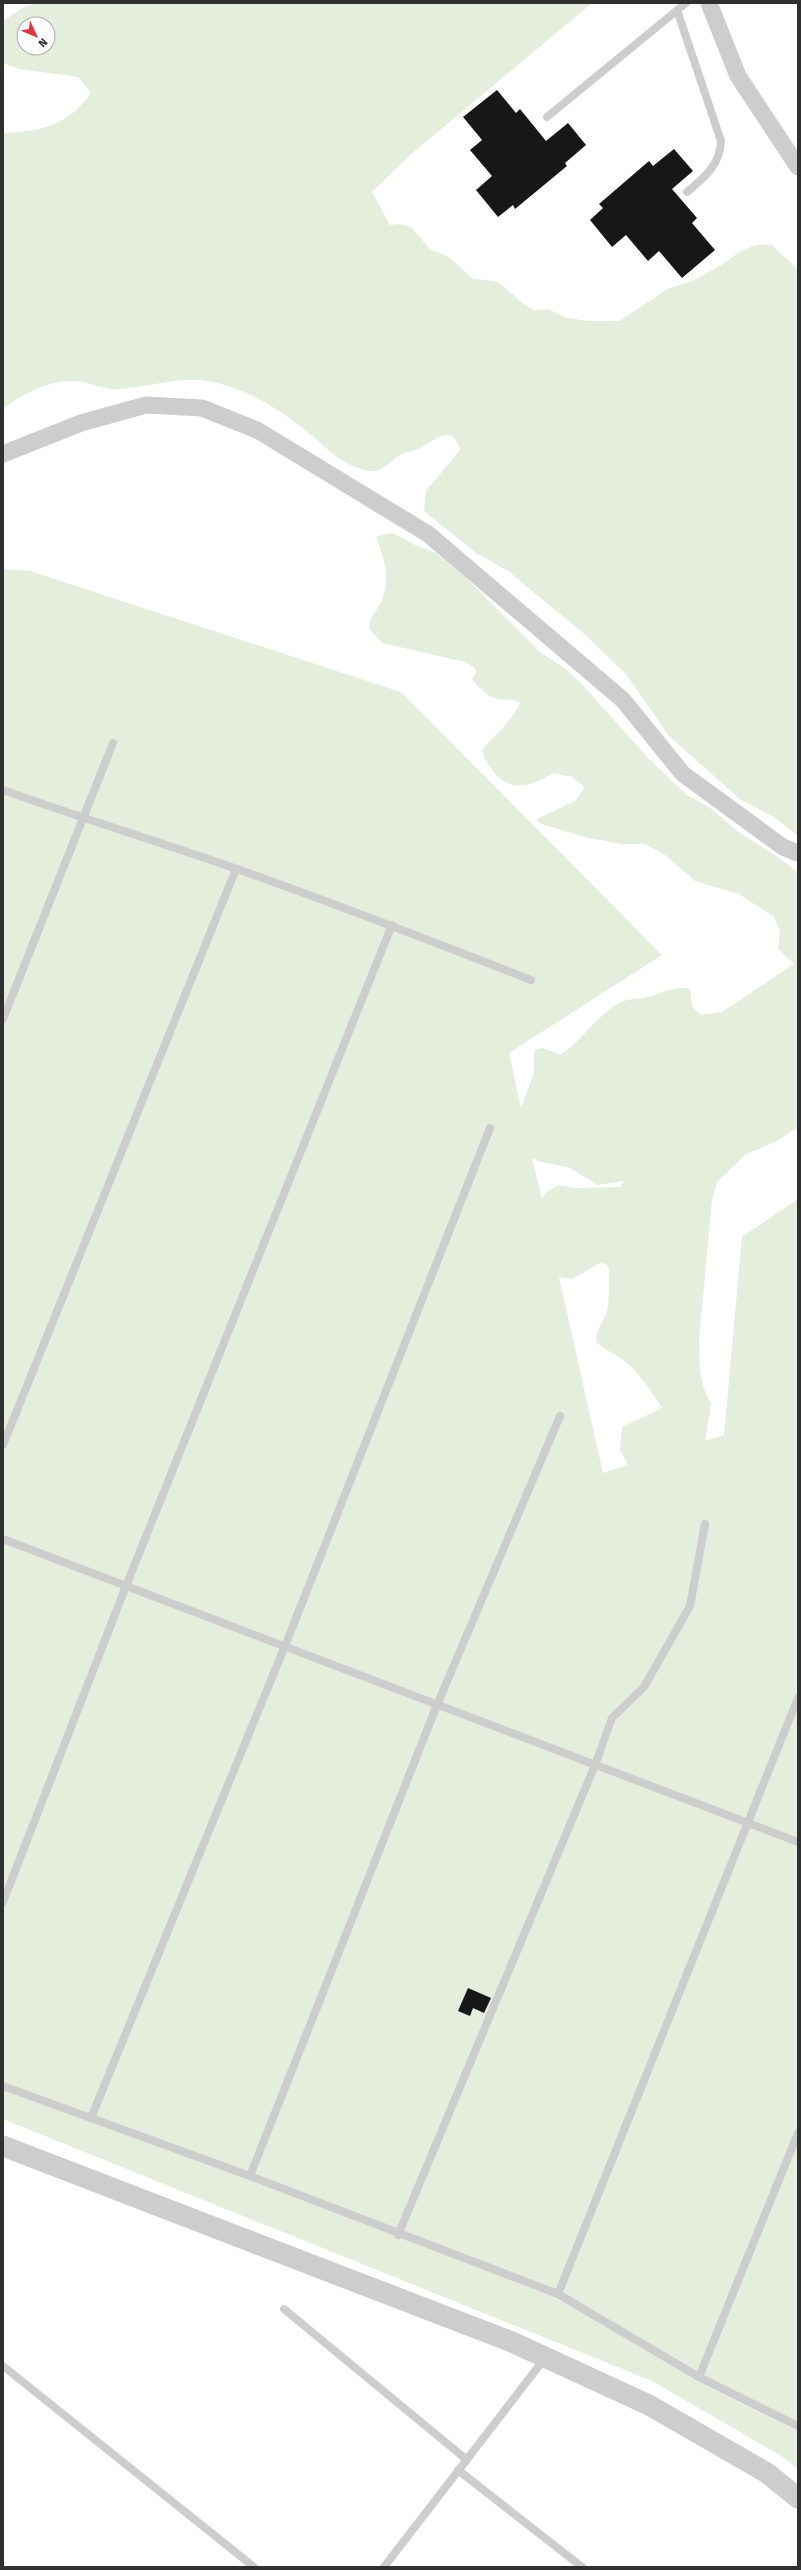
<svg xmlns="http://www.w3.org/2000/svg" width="801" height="2570" font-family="'Fira Sans',sans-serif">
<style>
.green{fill:#e5eddd;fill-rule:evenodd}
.building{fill:#171717}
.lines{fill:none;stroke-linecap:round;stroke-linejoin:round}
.service{stroke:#cdcdcd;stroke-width:8}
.minor{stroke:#cdcdcd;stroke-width:17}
.tertiary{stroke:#cdcdcd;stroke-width:21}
</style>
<rect width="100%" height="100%" fill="#fff"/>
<g class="green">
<path d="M35,3H592L410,155L372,192L390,225L399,224L411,227L430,249L449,257L473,279L495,281L502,285L521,302L534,310L548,309L567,318L589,321H619L668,289L692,281L723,264L738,253L755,245H772L798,270V836L774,817L741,800L669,736L626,674L582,632L508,571L476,553L424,511L426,491L460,450C452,421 434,442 418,449C411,452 404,452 398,456C392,460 383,470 376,471C363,472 349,465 339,458C328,451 319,441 309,433C278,407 233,380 192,380C167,380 142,388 117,389C103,390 89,382 75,381C49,380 23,393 3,409V133C41,131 68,126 91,93L78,77L19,69L3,63V21L24,7ZM24,24H48V48H24Z"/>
<path d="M393,533L417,546L436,553L464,576L540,652L567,670L581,683L648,758L686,794L710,808L741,834L778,857L798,873V1127L777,1141L745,1155L717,1182L712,1200L699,1340L700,1372L704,1389L711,1404L705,1441L724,1435L742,1237L798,1199V2469L783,2457L652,2381L3,2119V569L30,571L401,692L662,955L509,1053L521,1108L534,1073V1050L542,1048L561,1055C581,1041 600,1012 621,1002C630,998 642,999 652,996C666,991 676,986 690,989L692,1006L701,1015L722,1012L794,964L778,949L780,931L774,917L739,894L695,881L665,855L645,844H621L584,837L539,823L537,819L575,801L585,787L572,777L553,773C519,795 497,788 482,751C494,734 512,722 520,703C513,698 506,701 498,699C486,696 480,688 472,679L476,672L475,668L465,662L382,643L369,628C370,615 379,609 383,597C391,575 383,557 376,536ZM532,1158L538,1161L570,1168L598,1185L624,1181L620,1187L575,1188L558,1185L546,1192L542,1199ZM600,1263L606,1264L609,1268C608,1284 611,1305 604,1319C600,1327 594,1333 597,1343C606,1351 615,1353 623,1360C640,1373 651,1391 662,1408L622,1427L620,1450L628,1465L603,1473L559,1277L572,1279Z"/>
</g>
<g class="building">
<path d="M497,90L516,113L520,109L546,141L568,123L586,145L565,163L567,166L515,209L513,205L498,217L476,190L492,176L470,150L482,140L463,117Z"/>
<path d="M674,149L693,171L672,189L697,218L692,223L715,250L682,278L659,251L648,261L626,235L612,247L590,220L603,208L599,204L649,161L653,166Z"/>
<path d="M468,1988L491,1998L484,2013L473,2008L470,2016L458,2011Z"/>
</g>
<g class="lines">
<g class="service">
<path d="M677,10L721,141C720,165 705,177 687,192"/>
<path d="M547,117L686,3"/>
<path d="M3,790C81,818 160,842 237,869C336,904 434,942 531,980"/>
<path d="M3,1019L113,743"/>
<path d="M3,1445L236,869"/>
<path d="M3,1539L798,1842"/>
<path d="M3,1902L126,1586L392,925"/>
<path d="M3,2086L250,2176L558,2294L699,2377L798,2426"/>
<path d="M91,2118L285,1646L490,1128"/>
<path d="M250,2176L437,1705L560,1416"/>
<path d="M398,2235L595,1765L612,1718L644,1687L690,1606L705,1524"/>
<path d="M558,2294L798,1698"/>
<path d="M284,2309L467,2460"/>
<path d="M3,2366L254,2567"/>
<path d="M699,2377L798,2133"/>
<path d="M458,2470L582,2567"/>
<path d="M384,2567L545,2358"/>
</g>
<g class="minor">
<path d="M709,3L738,76L798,167"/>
<path d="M3,454L81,423L146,405L202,408L257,430L428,534L623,700L683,774L783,847L798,853"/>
</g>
<path class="tertiary" d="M3,2146L512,2342L649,2405L767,2473L798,2498"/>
</g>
<rect width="801" height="2570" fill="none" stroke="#303030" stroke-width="8"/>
<g transform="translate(36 36) rotate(134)"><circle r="19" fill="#ffffff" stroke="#acacac"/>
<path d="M0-3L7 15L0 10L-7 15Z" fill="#e7313d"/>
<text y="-6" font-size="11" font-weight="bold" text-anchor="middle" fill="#303030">N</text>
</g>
</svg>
